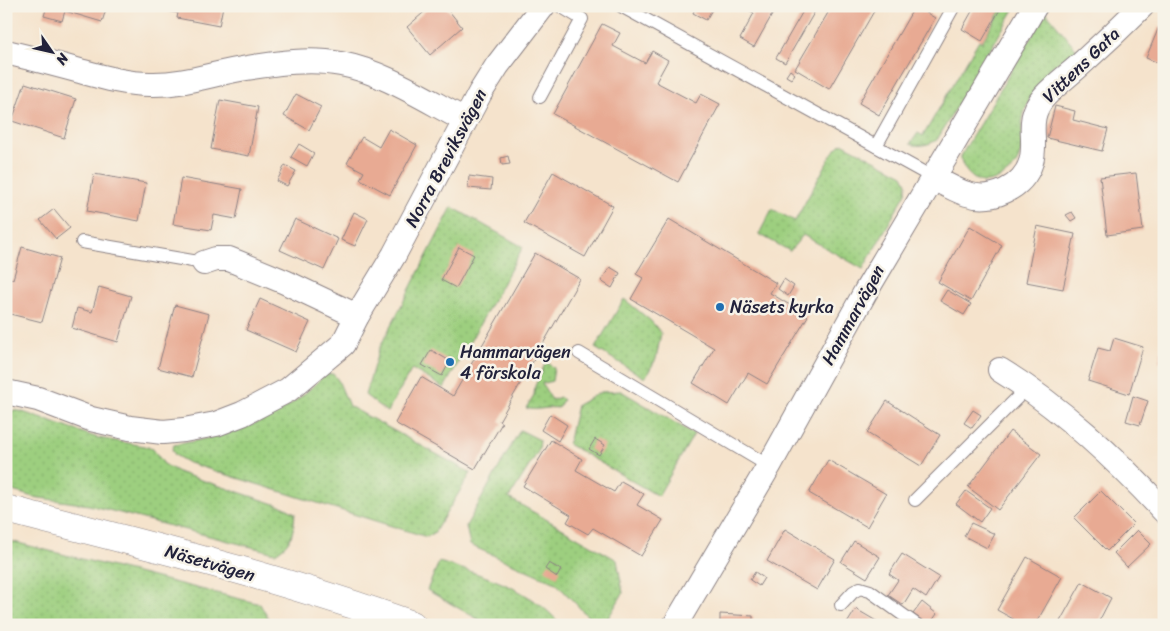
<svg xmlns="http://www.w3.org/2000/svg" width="1170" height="631" font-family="Sriracha,sans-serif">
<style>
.grass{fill:url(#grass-dots);stroke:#60785d}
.building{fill:#e8aa93}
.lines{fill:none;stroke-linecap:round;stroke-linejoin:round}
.lane-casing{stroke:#8c8284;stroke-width:14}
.street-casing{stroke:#8c8284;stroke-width:26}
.secondary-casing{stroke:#8c8284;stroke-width:29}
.lane{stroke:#fff;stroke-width:12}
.street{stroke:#fff;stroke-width:24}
.secondary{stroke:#fff;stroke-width:28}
.poi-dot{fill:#1f6fb2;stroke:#f7f3e8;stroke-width:2}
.labels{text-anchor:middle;stroke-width:5;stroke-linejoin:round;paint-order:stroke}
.street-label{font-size:18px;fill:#22223b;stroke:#f7f3e8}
.poi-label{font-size:18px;fill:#22223b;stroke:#f7f3e8;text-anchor:start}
</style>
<defs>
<pattern id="grass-dots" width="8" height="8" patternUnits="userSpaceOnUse" patternTransform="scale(1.25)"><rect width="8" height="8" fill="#9dcf7f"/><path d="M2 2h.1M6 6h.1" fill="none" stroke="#87b16f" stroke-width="1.8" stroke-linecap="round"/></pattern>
</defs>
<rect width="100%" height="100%" fill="#f7f3e8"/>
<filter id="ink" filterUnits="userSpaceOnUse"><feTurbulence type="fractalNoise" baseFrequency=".02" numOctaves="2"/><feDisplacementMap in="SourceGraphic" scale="10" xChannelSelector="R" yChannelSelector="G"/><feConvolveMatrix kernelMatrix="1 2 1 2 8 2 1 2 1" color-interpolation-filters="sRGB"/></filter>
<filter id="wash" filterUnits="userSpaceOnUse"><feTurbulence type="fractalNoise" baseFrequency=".0096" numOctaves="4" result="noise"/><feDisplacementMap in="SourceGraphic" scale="20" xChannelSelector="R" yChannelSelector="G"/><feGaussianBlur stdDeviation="1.12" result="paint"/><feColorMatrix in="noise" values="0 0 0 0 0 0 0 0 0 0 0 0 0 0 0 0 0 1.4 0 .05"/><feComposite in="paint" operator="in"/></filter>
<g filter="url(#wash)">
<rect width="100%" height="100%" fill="#f5e3cc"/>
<g class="grass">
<path d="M1003,6H1016L937,140C927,145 921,147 910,144L918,133L923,136L979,40L982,42Z"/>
<path d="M1046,12L1077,50C1069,56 1059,61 1052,67C1039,80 1030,96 1024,113C1018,134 1029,157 1007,173C1001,178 991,183 982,182C972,180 961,168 961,157C962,154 965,149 966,147Z"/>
<path d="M842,143L903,175L907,183L906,193L863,269L803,235L790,251L759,234L772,209L795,221L833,152Z"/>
<path d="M452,207L523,247L444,388L412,369L387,412L365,395L379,349Z"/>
<path d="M624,299L651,321L661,333L656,359L645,378L595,348Z"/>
<path d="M546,362L554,368L552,381L542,384L552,400L560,397L563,400L558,408C548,406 536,412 526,408L534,395L535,386Z"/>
<path d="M326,374H333L338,380L349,406L471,473L434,533L427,537L189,463L175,455L172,449L174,445C217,437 258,428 294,402C305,394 315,384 326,374Z"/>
<path d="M621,391L694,434L658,496L568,444L577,405L601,392Z"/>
<path d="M6,410L20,411L98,438L145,446L153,449L164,464L180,473L284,507L295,513C293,533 293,542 275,553L89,505L33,497L6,489Z"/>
<path d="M520,430L540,440L539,450L509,498L617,560L623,593L604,625H596L556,583L470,545L466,526Z"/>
<path d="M6,540L260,604L272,625H6Z"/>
<path d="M439,562C485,576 529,587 561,625H488L427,590Z"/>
</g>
<g id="blocks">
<g class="building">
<path d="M47,6H107L102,22L65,11L62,21L44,16Z"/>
<path d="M161,6H223L219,26L177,18L178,13L160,10Z"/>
<path d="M431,6H445L462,27L430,55L407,27Z"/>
<path d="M696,6H714L706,20L693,13Z"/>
<path d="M742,6H777L754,47L740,39L754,13Z"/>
<path d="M806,6H818L785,63L776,58Z"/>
<path d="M832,6H877L829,89L795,69Z"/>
<path d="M915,6L935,18L879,115L859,103Z"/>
<path d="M975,6H1002L982,41L962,29Z"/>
<path d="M602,24L620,33L613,46L645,63L652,51L668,60L656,82L696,103L701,94L720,104L678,182L553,114Z"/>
<path d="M1159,27L1164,29V65L1146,58Z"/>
<path d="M790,70L795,74L791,79L786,76Z"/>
<path d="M25,83L76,99L64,138L12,121Z"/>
<path d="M296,94L321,107L309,130L284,116Z"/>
<path d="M220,100L258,107L249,156L211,149Z"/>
<path d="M1055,106L1075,111L1073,120L1108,129L1102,151L1047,138Z"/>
<path d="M389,129L417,145L390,195L360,179L364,172L347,163L362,137L379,147Z"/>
<path d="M299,144L314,153L307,166L291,157Z"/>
<path d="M508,156L510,164L502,165L501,158Z"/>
<path d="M285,165L296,171L287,186L277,181Z"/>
<path d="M553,172L613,206L585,257L524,223Z"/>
<path d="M1136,173L1143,230L1107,235L1100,177Z"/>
<path d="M94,174L146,183L139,221L87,211Z"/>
<path d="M469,176L492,179L491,190L468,188Z"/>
<path d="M181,178L242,189L236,219L214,215L211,230L173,224Z"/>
<path d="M54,209L70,228L56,239L40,220Z"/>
<path d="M354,212L368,219L355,246L341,240Z"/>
<path d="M1072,212L1076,218L1071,221L1066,215Z"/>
<path d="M295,219L338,239L324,270L280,250Z"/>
<path d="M669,219L776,283L770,293L808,316L767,384L748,373L729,405L693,383L714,348L631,299L643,278L636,274Z"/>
<path d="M970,226L1002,245L971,301L938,282Z"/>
<path d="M1037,226L1075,234L1063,289L1026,282Z"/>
<path d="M22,247L60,258L42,322L6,313V277L13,279Z"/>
<path d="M459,247L474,255L456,288L441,280Z"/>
<path d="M535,253L580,279L499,421L502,423L475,469L395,423L421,377L453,396Z"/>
<path d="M610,267L620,273L612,288L601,281Z"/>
<path d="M784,279L794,286L788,296L778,289Z"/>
<path d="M99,287L131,296L118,342L72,328L77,308L92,312Z"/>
<path d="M947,290L971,304L964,315L940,301Z"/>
<path d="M260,299L310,322L296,352L246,330Z"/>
<path d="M175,305L209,314L192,377L158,368Z"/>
<path d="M1114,338L1143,347L1129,394L1088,381L1098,348L1110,351Z"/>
<path d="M1163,347H1164V362L1159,361Z"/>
<path d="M431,350L450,361L442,376L422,365Z"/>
<path d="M1133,396L1148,401L1140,425L1126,421Z"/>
<path d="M887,401L940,435L921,466L867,433Z"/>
<path d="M973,410L981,415L972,428L964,423Z"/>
<path d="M550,414L567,425L558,441L541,430Z"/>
<path d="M1010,431L1041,454L998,510L968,487Z"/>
<path d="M595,439L605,445L599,455L589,449Z"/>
<path d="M551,440L582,459L576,470L614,492L621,481L644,494L637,505L663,520L641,556L593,528L588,534L567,522L571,515L523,486Z"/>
<path d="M828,460L886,494L867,527L809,493Z"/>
<path d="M966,491L990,508L980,522L956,504Z"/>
<path d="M1101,491L1134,524L1107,551L1074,518Z"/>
<path d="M971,523L995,534L987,548L964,536Z"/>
<path d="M785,529L835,559L817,590L767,561Z"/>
<path d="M1137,530L1151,544L1127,567L1114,553Z"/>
<path d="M854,541L880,557L867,578L841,562Z"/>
<path d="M902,554L939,577L926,598L913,589L903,605L888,595L898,580L889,574Z"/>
<path d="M1027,557L1062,577L1035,625H1024L997,610Z"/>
<path d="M549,563L561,570L557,577L545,569Z"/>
<path d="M755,572L764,578L759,586L750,580Z"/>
<path d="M1082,582L1111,598L1097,625H1058Z"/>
<path d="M922,602L937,614L929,625L913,614Z"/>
<path d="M856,609L883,625H846Z"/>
<path d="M720,614L753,616V625H720Z"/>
<path d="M1164,615V625H1158Z"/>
</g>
</g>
</g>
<g filter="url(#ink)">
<use href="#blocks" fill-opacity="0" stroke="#8c8284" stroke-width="1"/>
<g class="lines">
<g class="lane-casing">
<g id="lane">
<path d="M621,6L932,177"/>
<path d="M540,97L582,19L560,6"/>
<path d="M876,146L954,6"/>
<path d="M82,242L204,263"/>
<path d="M579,353L769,466"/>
<path d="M915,500L1028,387"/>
<path d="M841,605L853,592L860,588L870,591L917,625"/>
</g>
</g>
<g class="street-casing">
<g id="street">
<path d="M6,52C31,58 55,64 80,71C102,77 126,84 150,84C184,85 214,73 247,68C278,63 310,58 341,64C384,72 426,100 465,120"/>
<path d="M932,177C943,183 955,190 967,194C992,202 1023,188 1031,162C1038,139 1024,120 1044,97C1055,85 1069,75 1081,64C1102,45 1122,26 1142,6"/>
<path d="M204,263L216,259H229L285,282L357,316"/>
<path d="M1000,370C1062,408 1115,458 1164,511"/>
<path d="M6,392L38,399L91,419L130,428L163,432L184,430L216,424L242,414L288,390L343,344L357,316L394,255L480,93L497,66L543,6"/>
<path d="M675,625L769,466L866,291L1035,6"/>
</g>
</g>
<g class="secondary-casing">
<path id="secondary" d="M6,509C142,544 280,577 412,625"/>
</g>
<use href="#lane" class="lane"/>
<use href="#street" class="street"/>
<use href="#secondary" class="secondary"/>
</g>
</g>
<g class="poi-dot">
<circle cx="720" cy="307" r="5"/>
<circle cx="450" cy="362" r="5"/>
</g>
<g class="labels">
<g class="street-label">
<text transform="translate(1081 65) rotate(-44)" y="6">Vittens Gata</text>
<text transform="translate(446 158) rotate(-62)" y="6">Norra Breviksvägen</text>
<text transform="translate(853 315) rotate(-61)" y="6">Hammarvägen</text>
<text transform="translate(210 563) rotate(16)" y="6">Näsetvägen</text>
</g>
<g class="poi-label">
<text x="730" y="313">Näsets kyrka</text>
<text x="460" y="358">Hammarvägen<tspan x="460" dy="21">4 förskola</tspan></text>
</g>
</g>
<rect width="1170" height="631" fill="none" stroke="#f7f3e8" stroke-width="25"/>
<g transform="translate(52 52) rotate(124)" stroke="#f7f3e8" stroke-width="4" paint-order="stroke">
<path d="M0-4L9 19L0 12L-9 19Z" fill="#22223b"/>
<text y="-8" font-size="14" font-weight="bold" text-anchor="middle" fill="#22223b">N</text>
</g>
</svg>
